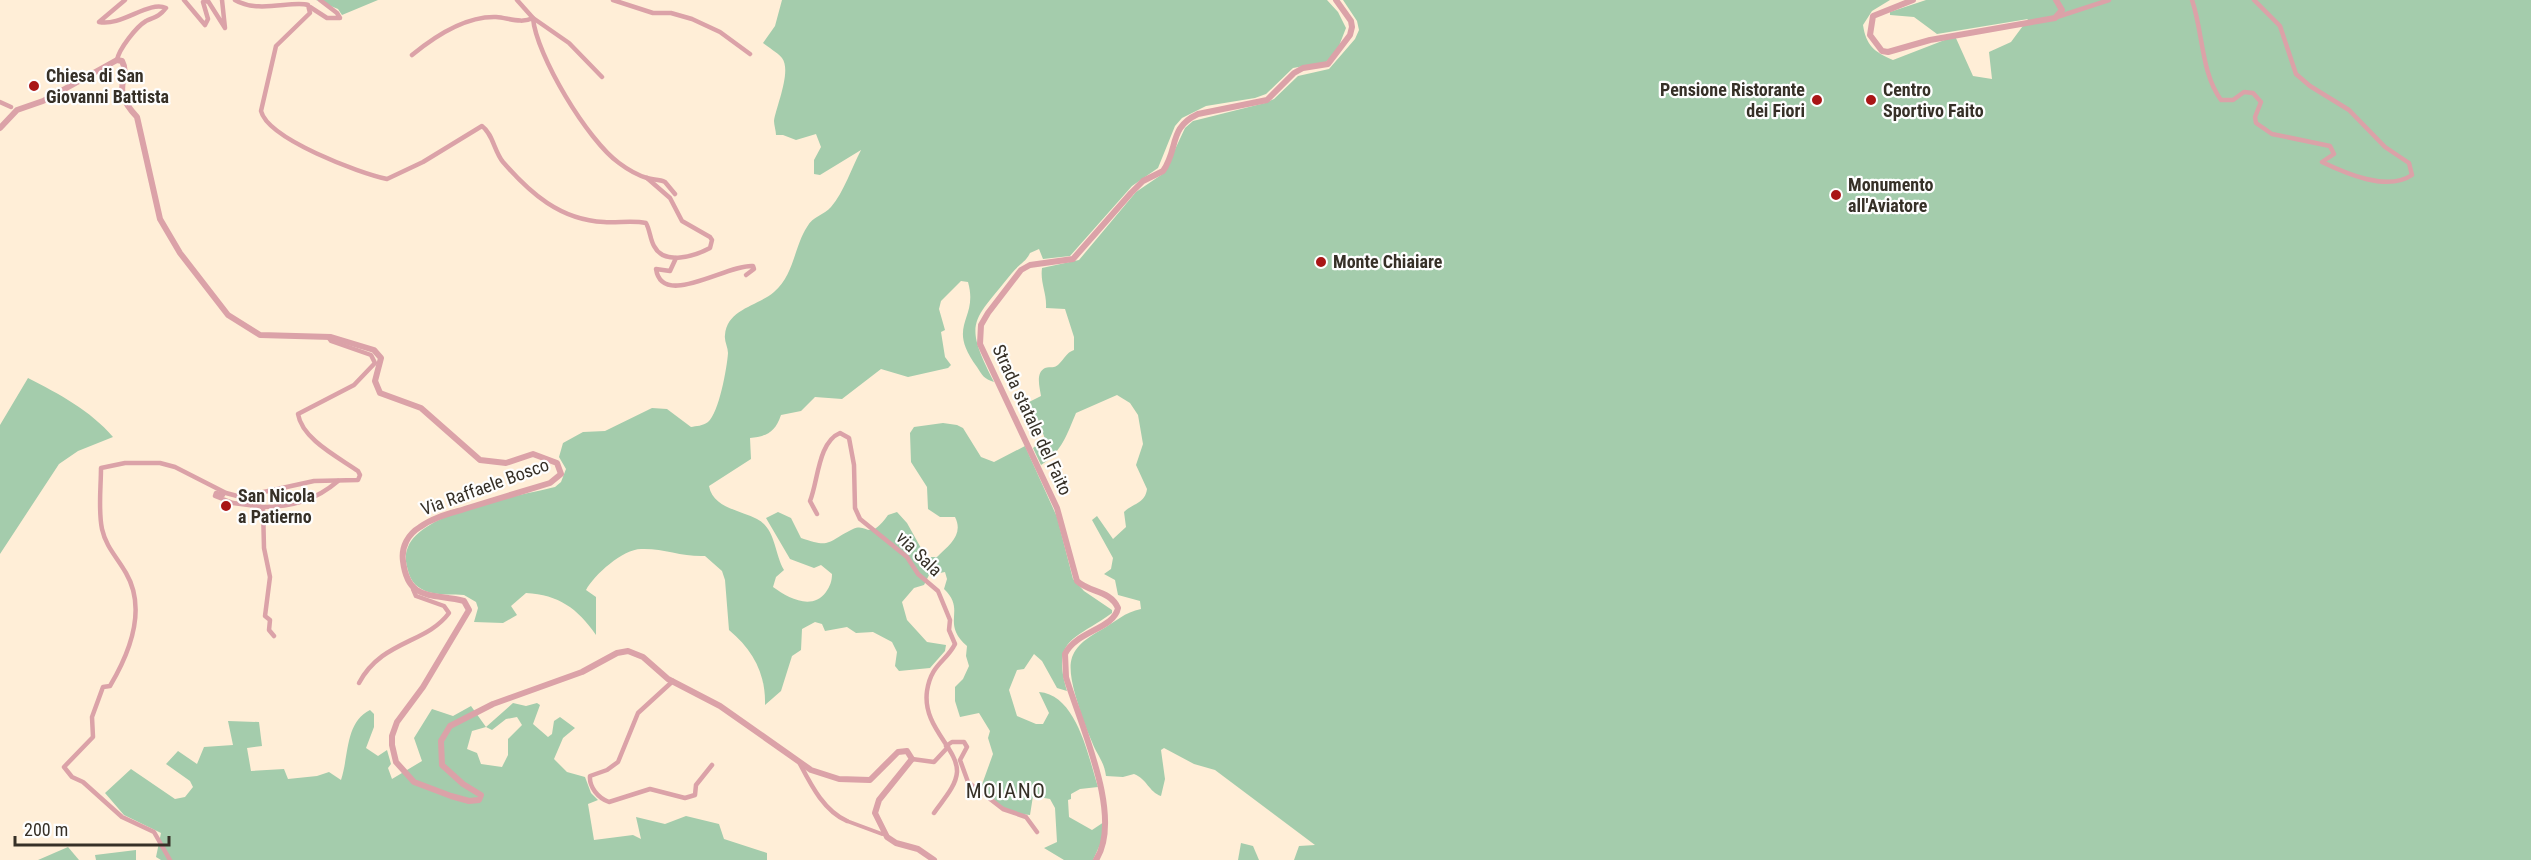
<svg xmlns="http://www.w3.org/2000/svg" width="2531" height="860" font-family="'Roboto Condensed',sans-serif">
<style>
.green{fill:#a4ccac;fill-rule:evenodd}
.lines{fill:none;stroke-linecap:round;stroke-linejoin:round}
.pedestrian{stroke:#dba2a8;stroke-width:4}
.minor{stroke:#dba2a8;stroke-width:4.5}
.tertiary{stroke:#dba2a8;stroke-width:6}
.poi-dot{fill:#a91516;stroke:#fefefe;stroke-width:2}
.labels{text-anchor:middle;stroke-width:4.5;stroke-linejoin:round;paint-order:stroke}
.poi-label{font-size:18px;font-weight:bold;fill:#363027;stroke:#fefefe;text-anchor:start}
.street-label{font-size:18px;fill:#363027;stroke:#fefefe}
.quarter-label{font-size:21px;letter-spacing:1.5px;fill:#363027;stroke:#fefefe}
</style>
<rect width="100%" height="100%" fill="#ffeed7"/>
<g class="green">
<path d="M316,0H378L342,15L338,9Z"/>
<path d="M782,0H1327L1338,12L1346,28L1337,51L1326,62L1293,68L1266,94L1255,98L1206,106L1182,118L1175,126L1158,168L1132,186L1070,256L1043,259L1039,249L1030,253C1026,262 1018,265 1012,273C972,323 963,321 994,382C984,379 982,375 977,367C945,324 979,321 968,282L961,281L941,301L939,309L945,330L941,332L945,357L951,365L948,368L908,377L881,369L842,399L815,397L801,411L781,415C775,432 768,436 750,438L751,459L709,486C713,508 740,510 757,519C776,529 774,553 784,570L776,577L773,587C788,598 812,611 826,592C830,586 832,581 832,574L821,565L814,568L790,559L766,518L778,512L791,518L801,538C832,549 828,541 853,529C868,522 868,543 888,515L897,512L907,523L926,557H937C949,545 964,535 955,517H940L928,509L927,487L911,462L910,433L914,427L943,423L957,425L963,428L981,457L994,462L1025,446L1057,517L1073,579L1084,591L1112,610V613C1075,640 1051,638 1067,691L1057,688L1042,661L1034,654L1024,669L1017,670L1009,690L1017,716L1036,724H1043L1049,713L1039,692C1077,695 1088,756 1098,787L1080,789L1071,794V799L1068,800L1069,817L1092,830L1104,822L1103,838L1093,860H1064L1044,848L1057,842L1055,808L1050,799L1033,796L1030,815L1010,813L980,790L993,754L988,738L990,731L979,713L960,717L955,701V687L963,679L969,666L966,656L967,646C940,622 967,611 944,589L947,579L945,572L929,575L924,585L914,588L902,602L907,620L927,642L946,645L945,651L930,668L899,671L895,666L897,652L892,642L873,632L856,633L847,627L825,631L822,624L815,622L802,629L801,650L792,656L781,691L765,705C766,674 753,650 729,630L725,580L722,571L705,556C682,557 663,548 641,549C623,549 594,575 586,590L596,597V635C577,608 559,595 526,593L511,606L517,615L503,623L474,622L478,608L476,602L464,595C443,594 417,597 409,574C406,564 404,556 408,547C422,511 520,496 555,487L561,482L566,469L559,457L563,443L583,432L605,431L652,408L667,409L691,427C696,426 703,426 708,422C719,413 727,368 728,353C728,347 724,341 725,335C727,309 758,306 774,292C794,275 794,247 807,227C813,216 824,215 831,207C844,192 852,167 861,150L820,175L814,174V160L821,147L816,134L796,140L783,135H776C776,131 774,125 774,121C776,107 792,71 782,58C777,52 769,48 763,43L775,26Z"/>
<path d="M1343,0H1890L1872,11L1863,25C1866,45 1874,52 1893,60L1955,36L1973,76L1992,79L1989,52L2011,42L2028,19L1937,34L1914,17L1890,15V12L1926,0H2531V860H1294L1299,846L1315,845L1215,770L1194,764L1164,748L1161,750L1165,779L1161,796C1149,792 1147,779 1134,774L1123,777L1106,776C1104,761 1097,755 1092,742C1085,727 1080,711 1075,694C1066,660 1069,648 1101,630C1115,622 1125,612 1141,609L1140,601L1118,595L1115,580L1104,574L1111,569L1113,558L1092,520L1097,516L1113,539L1126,527L1124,512C1133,503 1145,504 1147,489L1136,465L1143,444L1138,415L1130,403L1117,395L1076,413C1067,434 1062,452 1041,465L1033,448L1045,439L1038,419L1031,416L1029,402L1041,396C1040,388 1035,373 1045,368C1051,366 1054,369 1059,364C1065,358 1066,353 1074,350V337L1065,309L1046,308C1047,293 1040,283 1042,268L1079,260L1136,192L1164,173L1185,128L1193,121L1265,103L1274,99L1298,76L1329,69L1355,39L1359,30L1357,21Z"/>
<path d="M28,378C59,394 90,410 113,437L78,451L59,464L0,554V425Z"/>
<path d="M513,703L526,706L537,703L540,705L533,724L548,737L552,734L554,721L560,717L575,728L563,738L554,759L567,772L585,777L591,793L598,800L588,804L594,840L633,835L641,839L636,817L665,824L686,816L719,824L724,839L767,853V860H161L156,857L161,833L124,815L105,793L131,769L175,799L185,797L193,787L190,781L166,764L178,751L197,764L204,747L233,745L228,721L259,722L262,746L247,748L251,771L284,769L288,779L317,776L329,772L341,780C349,756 345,722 370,710L374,714V727L366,748L378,756L387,750L391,764L388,768L392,779L422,761L414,738L432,709L453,716L471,706L486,727ZM517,717L522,725L508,739V755L502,767L481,764L477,753L467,749L472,731L486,727L492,730L506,719Z"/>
<path d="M1241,843L1253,846L1259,860H1238Z"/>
<path d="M68,847L79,860H38Z"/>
<path d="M136,850V860H96L95,855Z"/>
</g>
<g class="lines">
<path class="pedestrian" d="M847,821L882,834"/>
<g class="minor">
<path d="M184,0L205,25L208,19L203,2L208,1L225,28L222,0"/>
<path d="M235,0C258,14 293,0 308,5L310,13L276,46L261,111C268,139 359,173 387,179L423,162L482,126C493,134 494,151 503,162C530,193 560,220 604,222C618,223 633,220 646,223C650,230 650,239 654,246C664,266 695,256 710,248L712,240L710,237L682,221L670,198L647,178"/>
<path d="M517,0L533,18L569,43L602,77"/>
<path d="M613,0L653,13H671L692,19L720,32L750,54"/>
<path d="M2192,0C2203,32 2201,73 2221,100H2233L2244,92L2253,93L2261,102L2255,117L2256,123L2272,134L2330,146L2334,154L2322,162C2345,173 2387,192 2412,175L2409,163L2385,147L2349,110L2310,86L2296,74L2280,26L2254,0"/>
<path d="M310,7L327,18H340L337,13L320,0"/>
<path d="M2057,17L2109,0"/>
<path d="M412,55C435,36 465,16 496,17C509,18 521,24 533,18C536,55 588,141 619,163C627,169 637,175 647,178C653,180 659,179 665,182L675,194"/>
<path d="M117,60C119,49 136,27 146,21C155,17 160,16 166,8C149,0 121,27 99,22L125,0"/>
<path d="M0,102L11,107"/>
<path d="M676,258L670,271L656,269C662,309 727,264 753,266L754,269L746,275"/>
<path d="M223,495L216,493L215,496L233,503L263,507"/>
<path d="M817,514L810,501C818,482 818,442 840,433L849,438L854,465L855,508L860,519L907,557L918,574L938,591L950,620L949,630L955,644C946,662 931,664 927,691C922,727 958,748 957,772C956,787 942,801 934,813"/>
<path d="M274,636L269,630L270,620L265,616L270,577L264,548L263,507C292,507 316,500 338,481"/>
<path d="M673,681L638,713L618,762L607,770L590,776C589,787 598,798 609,802L650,789L685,798L695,795L696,785L712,765"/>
<path d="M359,683C382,640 426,644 449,613L444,606L416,596L413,589"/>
<path d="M946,746L952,742H964L967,747L960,760L968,782L1003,809L1026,817L1037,832"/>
<path d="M912,759L934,762L948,747"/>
<path d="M800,764C811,785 824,811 847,821"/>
<path d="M170,860L154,832L122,817L83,782L72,777L64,767L93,737L92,717L103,687L110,686C129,654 147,609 126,573C117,557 106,547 102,529C98,510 101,487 101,468L125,463H160L175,467L226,493L241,497L314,481L358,480L360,475L358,471C338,457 302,439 298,414L354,385L375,363L371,355L331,341L328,337"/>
</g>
<g class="tertiary">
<path d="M1913,0L1873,16L1870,35L1882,51L1888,52L1930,40L2055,18L2062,10L2056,0"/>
<path d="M0,128L17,110L43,101L117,60L122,61C132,80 108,86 137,117L160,219L180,253L228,315L260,335L331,337L374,350L381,358L375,381L380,393L421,408L480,460L506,463L533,454L557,463L561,474L550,483C523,491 497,499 471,507C453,513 435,516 420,527C408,534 401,547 403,561C408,602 432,593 464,601L469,610L423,687L397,722L392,736V745L396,762L414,782L451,796L469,801L479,800L481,795L463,784L442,765L441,741L450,726L493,704L582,672L617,653L628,651L643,657L668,679L720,706L811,770L839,779L870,780L898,752L907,751L912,759L879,800L875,813L887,837L896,843L918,849L934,860"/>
<path d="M1096,860C1124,817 1080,724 1066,677L1065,654C1076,631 1114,629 1118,608C1110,590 1090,593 1077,581L1057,508L980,344L981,325L988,313L1021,270L1030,265L1073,259L1131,193L1143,181L1163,171C1179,148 1168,128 1198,114L1267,100L1294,73L1303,68L1328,64L1350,35L1352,27L1351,21L1336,0"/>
</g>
</g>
<g class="poi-dot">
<circle cx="34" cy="86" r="6"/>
<circle cx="1817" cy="100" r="6"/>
<circle cx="1871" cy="100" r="6"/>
<circle cx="1836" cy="195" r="6"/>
<circle cx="1321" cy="262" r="6"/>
<circle cx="226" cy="506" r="6"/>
</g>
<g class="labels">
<g class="poi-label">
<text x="46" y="82">Chiesa di San<tspan x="46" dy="21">Giovanni Battista</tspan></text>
<text x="1805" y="96" text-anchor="end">Pensione Ristorante<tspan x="1805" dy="21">dei Fiori</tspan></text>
<text x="1883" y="96">Centro<tspan x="1883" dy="21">Sportivo Faito</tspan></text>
<text x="1848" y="191">Monumento<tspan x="1848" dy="21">all'Aviatore</tspan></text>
<text x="1333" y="268">Monte Chiaiare</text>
<text x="238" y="502">San Nicola<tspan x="238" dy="21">a Patierno</tspan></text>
</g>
<g class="street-label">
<text transform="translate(1032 420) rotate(65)" y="6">Strada statale del Faito</text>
<text transform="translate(485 487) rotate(-20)" y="6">Via Raffaele Bosco</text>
<text transform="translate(919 554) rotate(44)" y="6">via Sala</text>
</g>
<g class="quarter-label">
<text x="1006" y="798">MOIANO</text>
</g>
</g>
<path d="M15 836v9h154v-9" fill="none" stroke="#363027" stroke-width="3"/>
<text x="24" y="836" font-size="18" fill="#363027" stroke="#fefefe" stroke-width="4.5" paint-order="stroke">200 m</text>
</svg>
